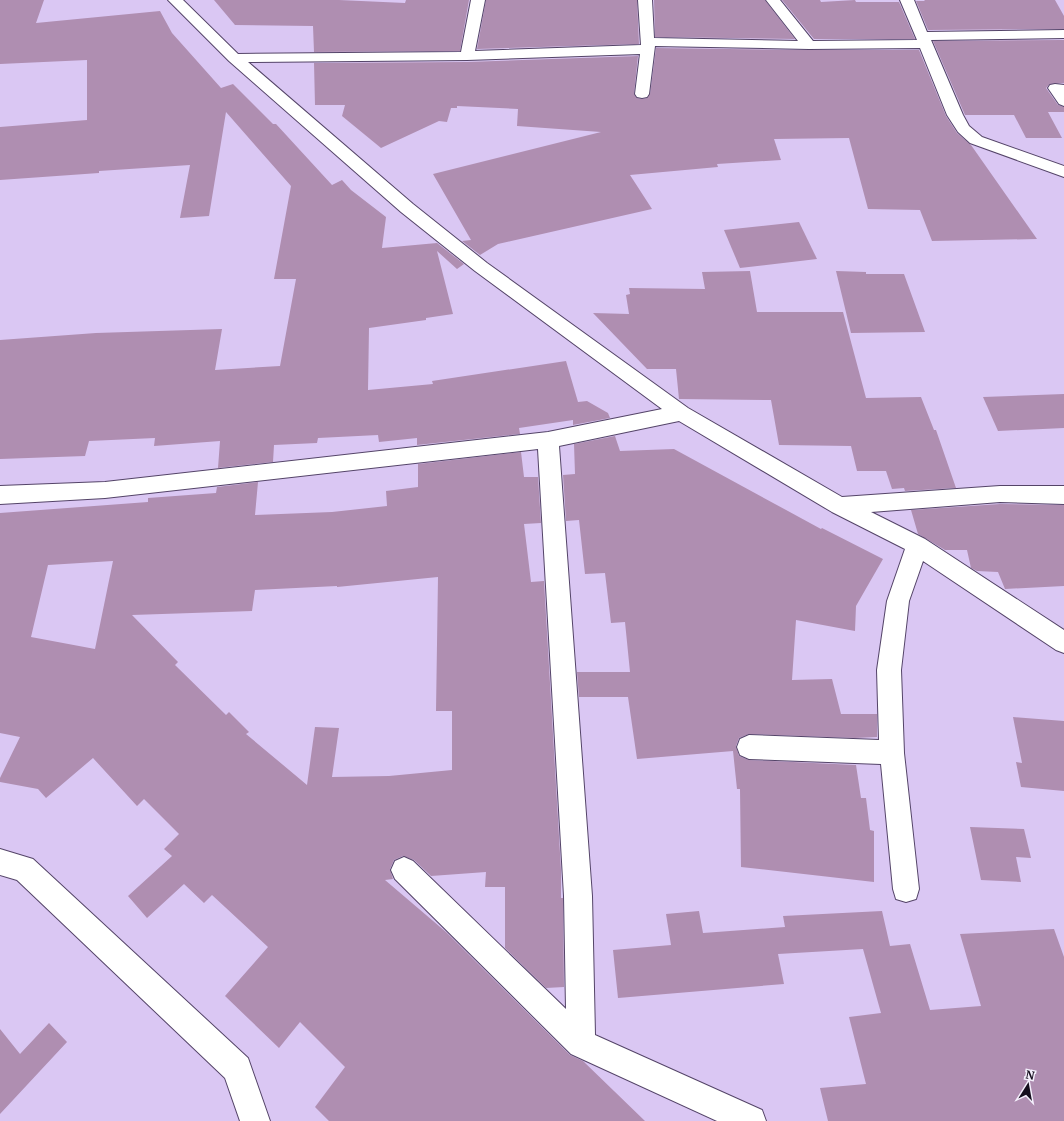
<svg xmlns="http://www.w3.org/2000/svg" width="1064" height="1121" font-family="Merriweather,serif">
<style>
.building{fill:#af8eb1;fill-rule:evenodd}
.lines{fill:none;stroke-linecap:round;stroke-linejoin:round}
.street-casing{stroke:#544468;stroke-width:2}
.street{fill:#fff;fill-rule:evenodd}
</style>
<rect width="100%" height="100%" fill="#dac7f3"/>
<g class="building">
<path d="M0,0H44L36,23L160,11L172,33L221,88L233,84L273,124H276L332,185L342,180L351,190L386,217L382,248L437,243L464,264L457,269L437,251L453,314L426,318V320L369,328L368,390L433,384L432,381L566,361L578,402L587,401L608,413L610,418L573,425V420L519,428L520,434L417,445V438L379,442L378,435L318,438L317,443L274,445L273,462L218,468L220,441L154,446L155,438L89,441L85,456L0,459V340L96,333L222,329L215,370L280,366L296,279H274L291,186L226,112L209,216L180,218L190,165L99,171V173L0,180V127L87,120V60L0,64Z"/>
<path d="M214,0H339L405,3L406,0H469L460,51L314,52L313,26L235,25Z"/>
<path d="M486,0H637L639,44L477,49Z"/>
<path d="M654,0H765L795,39L655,37Z"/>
<path d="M782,0H820L821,2L855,0L856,2H899L915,39H814Z"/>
<path d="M924,0H1055L1064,16V29L928,30L916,1H925Z"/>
<path d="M1064,40V83L1050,84L1046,88L1058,105L1064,107V112H1048L1062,138H1026L1014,115H965L933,41Z"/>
<path d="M656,48L809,50H919L946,116L957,133L971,145L1037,239L932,241L920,210L868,209L849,138L774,139L781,160L717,164L718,167L630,175L652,209L498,244L480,255L462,241L471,240L433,174L601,132L517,126L518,109L457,106V108H451L447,122L439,121L381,148L342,116L345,105H315L314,63L467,62L638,56L634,94L637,98L642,99L647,98L650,94Z"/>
<path d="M799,222L817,259L740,268L724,230Z"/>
<path d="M750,271L757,312H843L866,398L921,397L934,430H936L956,488L905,491L904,488L892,489L886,471H857L851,446L779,445L771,400L679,399L676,369H647L593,313L629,314L626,295L630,294L629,288L705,289L702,272Z"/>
<path d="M836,271L866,272V274H904L925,332L851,333Z"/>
<path d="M1064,394V428L998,431L983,397Z"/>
<path d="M615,436L620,451L674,449L821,529L822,528L883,559L856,606L855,631L796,620L792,680L832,679L841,714H877V737L855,738L749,734L739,738L736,746L739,756L749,760L856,765L861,798H866L870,830L874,831V882L741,867L740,789H737L733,751L637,759L628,697H579L577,672H630L625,622L611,623L605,573L585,574L579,520L566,521L563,475L575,474L574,444Z"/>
<path d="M521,452L524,477H538L541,523L524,524L531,582L544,581L561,870V898H563L564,987L546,988L505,948V887H485L486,872L431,876L414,860L403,856L394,860L390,869L393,879L385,880L446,932L570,1055L583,1061L645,1121H329L315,1107L345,1067L300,1022L279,1048L225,996L268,947L212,895L204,903L184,884L147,918L128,896L172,856L164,849L179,834L144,799L137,806L93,758L46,798L38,789L0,782V778L20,737L0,733V513L148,502V498L216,493L217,487L258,482L255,515L332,512L387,506L386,491L418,487V464ZM113,561L95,649L31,637L48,565ZM438,577L436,711H452V770L389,776L332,777L339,728L315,727L307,785L246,734L249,732L229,712L226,715L175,665L178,662L132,615L252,611L255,590L337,586V587Z"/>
<path d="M1000,504L1064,505V586L1005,589L998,572L977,571L971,568L967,550H945L918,534L911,510Z"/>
<path d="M1013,717L1064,721V791L1021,787L1016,762L1022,763Z"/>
<path d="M970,827L1024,829L1031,858L1016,857L1021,882L981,880Z"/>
<path d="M699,911L703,933L785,927L783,916L882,911L890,946L910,944L930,1010L981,1006L960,934L1054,929L1064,957V1121H828L820,1088L866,1084L849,1017L881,1013L863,949L778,954L784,984L618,998L613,950L671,945L666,914Z"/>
<path d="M49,1023L67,1042L0,1114V1029L20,1054Z"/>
</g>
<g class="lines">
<g class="street-casing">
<g id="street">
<path d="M168,0H183L238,54L461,52L471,0H485L475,51L641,45L638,0H652L654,38L798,41L766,0H780L813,41L917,40L900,0H914L927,32L1064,30V38L931,40L963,115L969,126L982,137L1064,166V177L970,143L958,132L947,115L920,48L809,49L655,46L649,94L647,97L642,98L637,97L635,94L640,54L467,60L248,62L413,204L487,263L688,408L842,497L1000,486H1064V504L1000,502L871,512L925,539L1064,630V653L1056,650L923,561L909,601L901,670L904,753L919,889L916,899L906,902L896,899L893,889L881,764L749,759L740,755L737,747L740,739L749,735L879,740L877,670L887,601L905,549L832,512L679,421L559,446L592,896L595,1035L762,1110L766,1121H717L571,1054L395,879L391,870L395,861L404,857L413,861L566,1009L564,896L538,449L105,498L0,504V486L105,482L548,432L662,409L475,271L401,212L229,61Z"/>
<path d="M1055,84L1064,85V106L1059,104L1048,88L1050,85Z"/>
<path d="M0,849L33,859L248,1058L270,1121H240L225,1078L17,880L0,875Z"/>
</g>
</g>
<use href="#street" class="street"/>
</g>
<g transform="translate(1028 1085) rotate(11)" stroke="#f4effc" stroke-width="3" paint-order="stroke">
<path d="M0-3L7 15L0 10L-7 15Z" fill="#150e1d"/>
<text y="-6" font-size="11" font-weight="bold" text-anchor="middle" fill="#150e1d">N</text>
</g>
</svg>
